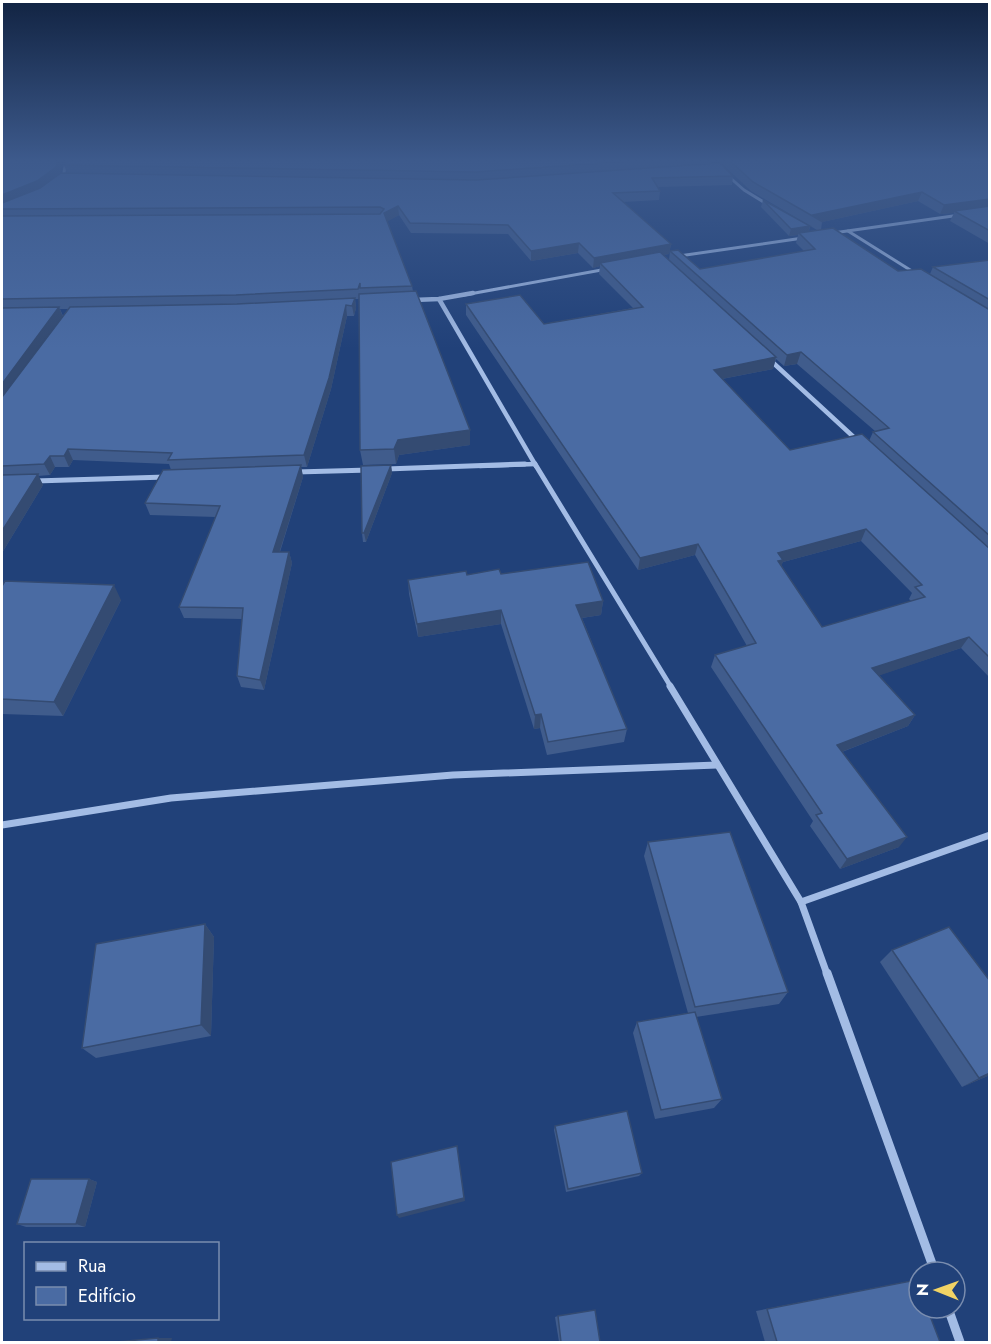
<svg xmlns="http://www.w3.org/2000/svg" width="991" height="1344" font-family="Jost,sans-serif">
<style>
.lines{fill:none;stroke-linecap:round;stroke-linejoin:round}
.minor-far4{stroke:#a3bce5;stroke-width:3}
.minor-far3{stroke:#a3bce5;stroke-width:4.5}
.minor-far2{stroke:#a3bce5;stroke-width:5}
.minor-far1{stroke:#a3bce5;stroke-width:7}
.minor{stroke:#a3bce5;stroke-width:9}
.wall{fill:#405c8c;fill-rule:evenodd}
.shaded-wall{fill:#344b72}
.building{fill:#4a6ba3;stroke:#344b72;stroke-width:1.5;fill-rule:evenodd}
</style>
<rect width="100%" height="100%" fill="#214179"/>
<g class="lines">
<g class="minor-far4">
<path d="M727,175L744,190L770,206"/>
<path d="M63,178L66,161"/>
<path d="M848,231L915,273"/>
<path d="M833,233L960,215"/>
<path d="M679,256L803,238"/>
<path d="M464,295L607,269"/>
</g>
<g class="minor-far3">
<path d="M439,299L536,466"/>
<path d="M413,300L439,299L473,293"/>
<path d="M769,359L858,441"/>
<path d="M480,466L535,464"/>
</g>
<g class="minor-far2">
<path d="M535,464L671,687"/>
<path d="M386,469L525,464"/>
<path d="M296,472L370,470"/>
<path d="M35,481L166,477"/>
</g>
<g class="minor-far1">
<path d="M670,686L801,902L827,974"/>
<path d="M2,825L171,798L453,775L717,765"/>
<path d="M801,902L990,835"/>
</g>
<g class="minor">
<path d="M827,973L935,1272"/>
<path d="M948,1308L960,1342"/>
</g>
</g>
<g class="wall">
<path d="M2,161L60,173H67L64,165L65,161H713L712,163L733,176L732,185L658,187L660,191L659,200L623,202L671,244L669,254L663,255L669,260L670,251L700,269L804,251L796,243L798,235L789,236L761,207L763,200L810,226L809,231L817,230L751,191L719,161H990V244L950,221L954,213L940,214L918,201L822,222L821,230L898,271L930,274L933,267L990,260V678L961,648L879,675L915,715L908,726L842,752L899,847L840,869L810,826L813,821L711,667L715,655L747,646L695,555L638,570L466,315V304L544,324L633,308L599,274L600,266L593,268L578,253L531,261L508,234L411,233L399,215L387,221L412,286L413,291L470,430V445L399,455L396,464L363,465L360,450L359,299H355L356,308L354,316H347L331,389L307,467H301L303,477L280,552H289L292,563L264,690L241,687L237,676L242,619L184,618L179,607L216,517L150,515L145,503L171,470L169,464L73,460L69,467H55L50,475L38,476L43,485L2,553ZM60,309H69L63,316ZM776,359L784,366L797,364L875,431L873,432L869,441L790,450L722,379L773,369ZM861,541L912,593L909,599L911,601L822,627L781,565L783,562Z"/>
<path d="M391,465L392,473L366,542H363L362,533Z"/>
<path d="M501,574L603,601L601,615L582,618L627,729L624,742L547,755L540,728L534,729L501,624L418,637L409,594L408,580L467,575Z"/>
<path d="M2,586L121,600L63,716L2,714Z"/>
<path d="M648,842L788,992L779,1004L696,1017L722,1099L714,1108L655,1119L633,1033L637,1022L688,1013L644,856Z"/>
<path d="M205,924L214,937L211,1036L96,1058L82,1048Z"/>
<path d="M892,950L990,1075L962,1087L880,962Z"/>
<path d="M555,1126L642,1173L639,1176L566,1192L554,1130Z"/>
<path d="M89,1179L97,1182L85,1227H26L17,1224Z"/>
<path d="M916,1280L940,1342H765L756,1311Z"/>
<path d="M558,1316L600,1342H559L555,1317Z"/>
</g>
<g class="shaded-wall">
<path d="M57,161H62L60,176L40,191L2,206V195Z"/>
<path d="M922,192L918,201L822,222L813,215Z"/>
<path d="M990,199V208L954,211V213L940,214L944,205Z"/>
<path d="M398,206L399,215L385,223L384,213Z"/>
<path d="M810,226L808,234L799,233L798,235L789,236L791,229Z"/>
<path d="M579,243L578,253L531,261V251Z"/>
<path d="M671,244L669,254L602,266L600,263V266L593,268L594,258Z"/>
<path d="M355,298L356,308L354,316L352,306Z"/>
<path d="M346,305L347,316L331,389L307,467L304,455Z"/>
<path d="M59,307L63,317L2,403V384Z"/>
<path d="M801,352L797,364L784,366L787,355Z"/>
<path d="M776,357L773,369L711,381L714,370Z"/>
<path d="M470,430V445L399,455L396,464L394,449L398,440Z"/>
<path d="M68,449L73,460L69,467L64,456Z"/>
<path d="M50,456L55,467L50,475L44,464Z"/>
<path d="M301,465L303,477L276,563L273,552Z"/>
<path d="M391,465L392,473L366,542L364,533Z"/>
<path d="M38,474L43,485L2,553V531Z"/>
<path d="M866,529L861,541L783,562L779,571L778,553Z"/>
<path d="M698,544L695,555L638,570L640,558Z"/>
<path d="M289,552L292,563L264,690L260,680Z"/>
<path d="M114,585L121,600L63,716L54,702Z"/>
<path d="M603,601L601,615L575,619L576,605Z"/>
<path d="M501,610V624L418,637L417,624Z"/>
<path d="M969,637L961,648L866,680L872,668Z"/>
<path d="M541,714L540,728L534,729L535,715Z"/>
<path d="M915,715L908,726L831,756L837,745Z"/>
<path d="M907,837L899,847L840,869L847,859Z"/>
<path d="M205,924L214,937L211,1036L201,1025Z"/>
<path d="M990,1073V1075L962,1087L979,1078Z"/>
<path d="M457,1146L465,1201L399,1218L397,1215Z"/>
<path d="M89,1179L97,1182L85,1227L76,1224Z"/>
<path d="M158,1338H172L171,1342H158Z"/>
</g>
<g class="building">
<path d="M2,161H57L56,167L37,181L2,195Z"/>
<path d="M65,161H633L476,172L64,165Z"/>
<path d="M730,161H990V199L944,205L922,192L813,215L823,222L753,182Z"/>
<path d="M720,163L733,176L652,178L660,191L613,193L671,244L594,258L579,243L531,251L508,225L410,223L398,206L384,213L412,286L360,288V283L358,289L236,295L2,299V216L380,214L384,209L380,207L2,209V203L40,188L61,173L476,180Z"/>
<path d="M763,200L810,226L791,229Z"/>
<path d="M990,206V231L954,211Z"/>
<path d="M833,228L898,271L921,269L990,310V536L873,432L889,428L801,352L787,355L670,251L678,250L700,269L815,249L799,233Z"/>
<path d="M660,252L776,357L714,370L790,450L862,434L990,549V658L969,637L872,668L915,715L837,745L907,837L847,859L816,815L822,813L715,655L756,643L698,544L640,558L466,304L520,295L544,324L643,307L600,263ZM866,529L922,585L915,587L925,597L822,627L778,561L783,560L778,553Z"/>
<path d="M990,260V300L933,267Z"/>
<path d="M416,291L470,430L398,440L394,449L360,450L359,294Z"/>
<path d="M355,298L352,306L346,305L329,378L304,455L168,460L172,453L68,449L64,456H50L44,464L2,466V397L70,307L237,304Z"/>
<path d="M59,307L2,384V308Z"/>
<path d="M301,465L273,552H289L260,680L237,676L243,608L179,607L220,506L145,503L163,470Z"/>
<path d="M391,465L364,533H362L361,466Z"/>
<path d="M38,474L2,531V475Z"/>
<path d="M588,562L603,601L576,605L627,729L548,742L541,714L535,715L501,610L417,624L408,580L466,571L467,575L499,569L501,574Z"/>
<path d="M5,581L114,585L54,702L2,699V586Z"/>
<path d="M730,832L788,992L695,1007L648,842Z"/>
<path d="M205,924L201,1025L82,1048L96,944Z"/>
<path d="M949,927L990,981V1073L979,1078L892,950Z"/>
<path d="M695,1012L722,1099L661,1110L637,1022Z"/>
<path d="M627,1111L642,1173L568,1189L555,1126Z"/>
<path d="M457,1146L464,1198L397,1215L391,1162Z"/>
<path d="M31,1179H89L76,1224H17Z"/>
<path d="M916,1280L919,1287V1308H927L940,1342H777L767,1309Z"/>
<path d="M595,1310L600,1342H561L558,1316Z"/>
<path d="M158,1338V1342H116Z"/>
</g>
<linearGradient id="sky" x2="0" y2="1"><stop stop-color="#122443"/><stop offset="0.46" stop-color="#3d5a8c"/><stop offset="1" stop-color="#3d5a8c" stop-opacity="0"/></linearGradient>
<rect width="991" height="349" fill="url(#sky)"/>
<rect width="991" height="1344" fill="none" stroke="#ffffff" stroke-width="6"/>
<rect x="24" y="1242" width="195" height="78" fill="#214179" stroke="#7a8daf" stroke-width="1.5"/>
<rect x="36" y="1262" width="30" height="9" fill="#a3bce5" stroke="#7a8daf" stroke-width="1.5"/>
<text x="78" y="1272" font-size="18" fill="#ffffff">Rua</text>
<rect x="36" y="1287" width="30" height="18" fill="#4a6ba3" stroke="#7a8daf" stroke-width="1.5"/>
<text x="78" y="1302" font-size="18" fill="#ffffff">Edifício</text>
<g transform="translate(937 1290) rotate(271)"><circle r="28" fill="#214179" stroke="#7a8daf" stroke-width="1.5"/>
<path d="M0-4.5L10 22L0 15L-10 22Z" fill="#f1d365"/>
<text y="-9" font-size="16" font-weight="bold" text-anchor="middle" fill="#ffffff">N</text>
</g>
</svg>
